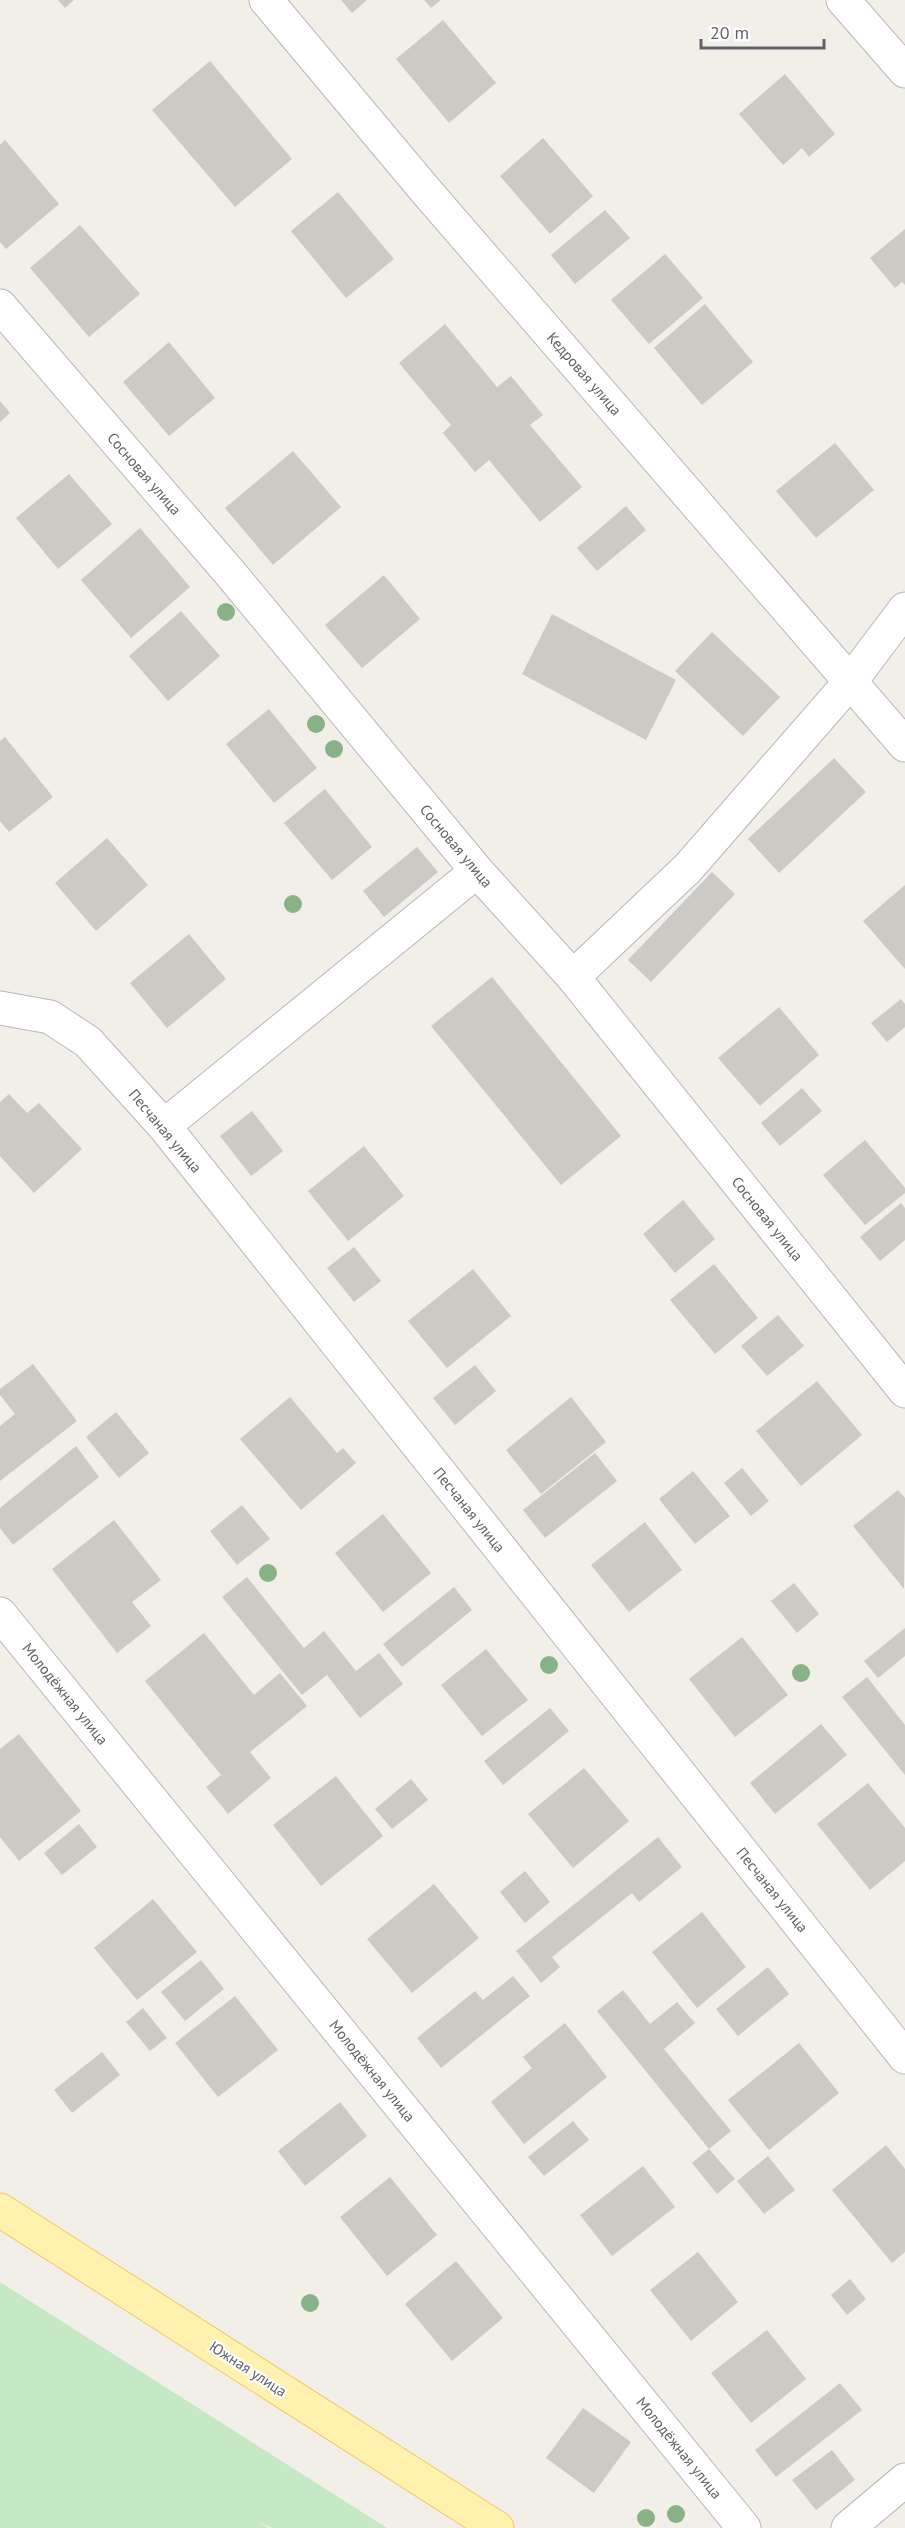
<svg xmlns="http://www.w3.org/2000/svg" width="905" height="2528" font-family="'PT Sans',sans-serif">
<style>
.green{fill:#c5e8c5}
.building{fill:#cccac5}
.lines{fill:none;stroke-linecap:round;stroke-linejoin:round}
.minor-casing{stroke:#b5b8bc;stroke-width:35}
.major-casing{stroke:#f2c960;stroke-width:35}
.minor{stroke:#fff;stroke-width:33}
.major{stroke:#fff2af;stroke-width:33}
.tree{fill:#89b387}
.labels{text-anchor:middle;stroke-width:4.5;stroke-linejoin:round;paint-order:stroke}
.street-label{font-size:15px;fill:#5f6368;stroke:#fff}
</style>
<rect width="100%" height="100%" fill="#f1efe8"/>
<path class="green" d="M0,2282L387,2528H273L260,2523L268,2528H0Z"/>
<g class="building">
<path d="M58,0H74L65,8Z"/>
<path d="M341,0H367L352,13Z"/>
<path d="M424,0H441L431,8Z"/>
<path d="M443,20L496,83L449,123L396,59Z"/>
<path d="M210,61L292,159L235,207L152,110Z"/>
<path d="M785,74L835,134L809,157L802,148L783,165L739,114Z"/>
<path d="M543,138L593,196L550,234L500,176Z"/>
<path d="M5,140L59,204L6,249L0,242V145Z"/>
<path d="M338,192L394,259L346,298L291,231Z"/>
<path d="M605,210L630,238L575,284L551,255Z"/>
<path d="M80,225L140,294L89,337L30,268Z"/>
<path d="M905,229V285L902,282L895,288L870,258Z"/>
<path d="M665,254L703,298L649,344L611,300Z"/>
<path d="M705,304L753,362L702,405L654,348Z"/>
<path d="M445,324L497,387L511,376L543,415L530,425L582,487L540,522L489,460L475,472L443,433L451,425L399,363Z"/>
<path d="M169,342L215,398L169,436L123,382Z"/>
<path d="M0,401L10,413L0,422Z"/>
<path d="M835,443L874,490L816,538L776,491Z"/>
<path d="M293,451L341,507L273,565L225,508Z"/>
<path d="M69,474L112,524L58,569L16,518Z"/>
<path d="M626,506L646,530L597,571L577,548Z"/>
<path d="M140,528L190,587L131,638L81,580Z"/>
<path d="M384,575L420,619L362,668L325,625Z"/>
<path d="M181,611L220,656L168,701L129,656Z"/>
<path d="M552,614L676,680L646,740L522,674Z"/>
<path d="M712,632L780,697L743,736L675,671Z"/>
<path d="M269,709L317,768L274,803L226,744Z"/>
<path d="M5,737L53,797L9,832L0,821V741Z"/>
<path d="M834,758L866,792L779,873L748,839Z"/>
<path d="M325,789L372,847L332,880L284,823Z"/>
<path d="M107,838L148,885L96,931L55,883Z"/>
<path d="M417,847L438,872L384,917L363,891Z"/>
<path d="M712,872L735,894L651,982L628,960Z"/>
<path d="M905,885V969L863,921Z"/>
<path d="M189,934L226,979L167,1028L130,983Z"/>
<path d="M492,977L621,1136L561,1185L431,1026Z"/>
<path d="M901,999L905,1004V1027L887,1042L871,1023Z"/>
<path d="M779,1007L819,1055L760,1106L718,1058Z"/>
<path d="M802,1088L822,1111L780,1146L761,1123Z"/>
<path d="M9,1094L27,1113L39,1103L82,1149L34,1193L0,1156V1102Z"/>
<path d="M252,1111L283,1151L251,1176L220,1136Z"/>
<path d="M865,1140L905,1188V1193L865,1225L823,1175Z"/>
<path d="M364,1146L404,1196L348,1241L308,1191Z"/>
<path d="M683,1200L715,1239L675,1273L643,1234Z"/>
<path d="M901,1203L905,1208V1240L880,1261L860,1237Z"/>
<path d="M354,1247L381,1281L354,1302L327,1268Z"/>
<path d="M714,1264L758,1318L715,1354L670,1300Z"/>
<path d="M473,1269L511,1316L447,1368L408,1321Z"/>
<path d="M778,1315L804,1346L767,1376L741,1346Z"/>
<path d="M33,1364L77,1421L0,1481V1426L15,1414L0,1395V1389Z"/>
<path d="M475,1365L496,1391L455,1425L433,1398Z"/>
<path d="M817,1381L862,1435L801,1486L756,1431Z"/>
<path d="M290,1397L337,1453L343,1448L356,1463L301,1510L240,1439Z"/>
<path d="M571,1397L606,1442L541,1494L506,1450Z"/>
<path d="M116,1412L149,1453L119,1478L86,1437Z"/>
<path d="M76,1446L99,1477L13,1545L0,1528V1508Z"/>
<path d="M595,1453L617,1481L545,1538L523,1510Z"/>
<path d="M742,1468L769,1501L751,1516L724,1483Z"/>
<path d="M693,1471L730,1516L695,1544L659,1499Z"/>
<path d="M898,1490L905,1498L904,1589L853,1526Z"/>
<path d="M242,1505L270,1539L237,1565L210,1531Z"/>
<path d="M383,1514L431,1573L383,1612L335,1553Z"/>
<path d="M114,1520L161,1580L132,1602L151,1626L117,1653L52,1569Z"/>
<path d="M645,1522L682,1570L629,1612L591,1565Z"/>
<path d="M247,1577L304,1648L324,1631L356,1671L379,1653L403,1684L360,1718L327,1675L302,1695L222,1597Z"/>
<path d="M794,1583L819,1614L797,1633L771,1601Z"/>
<path d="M454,1587L472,1610L402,1667L383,1644Z"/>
<path d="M905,1628V1656L878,1678L864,1661Z"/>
<path d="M204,1633L254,1695L280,1673L307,1706L250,1752L271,1778L228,1814L206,1787L221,1775L145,1681Z"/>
<path d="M742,1637L788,1695L735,1737L689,1679Z"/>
<path d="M486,1649L528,1700L482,1736L441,1685Z"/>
<path d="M867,1677L905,1725V1775L842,1697Z"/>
<path d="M550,1708L569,1731L503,1785L484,1761Z"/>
<path d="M821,1724L847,1755L775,1814L750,1783Z"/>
<path d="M19,1734L81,1811L19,1861L0,1837V1749Z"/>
<path d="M584,1768L629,1821L573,1868L528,1814Z"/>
<path d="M336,1776L383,1836L321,1886L273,1825Z"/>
<path d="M411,1779L428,1800L392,1829L375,1809Z"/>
<path d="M868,1783L905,1828V1861L870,1890L817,1824Z"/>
<path d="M79,1824L97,1847L62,1875L44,1853Z"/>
<path d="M658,1837L682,1867L639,1902L632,1893L552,1957L560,1967L541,1983L516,1951Z"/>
<path d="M525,1871L550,1902L525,1923L500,1892Z"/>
<path d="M434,1884L479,1938L412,1993L367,1939Z"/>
<path d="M153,1899L197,1952L137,2000L94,1948Z"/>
<path d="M702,1912L746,1967L697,2008L652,1952Z"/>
<path d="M201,1960L224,1989L185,2021L161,1992Z"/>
<path d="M768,1967L789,1994L738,2036L716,2009Z"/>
<path d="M513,1976L530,1996L441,2068L417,2038L475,1991L483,2000Z"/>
<path d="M623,1990L650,2024L677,2002L695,2023L664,2049L731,2131L709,2149L597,2011Z"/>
<path d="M235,1996L278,2050L218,2097L175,2043Z"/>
<path d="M143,2008L167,2038L150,2051L126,2022Z"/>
<path d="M565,2023L607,2077L524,2144L491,2102L532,2068L523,2057Z"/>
<path d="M799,2043L839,2093L769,2150L728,2100Z"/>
<path d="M102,2052L120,2075L72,2113L54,2090Z"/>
<path d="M340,2102L367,2136L305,2186L278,2151Z"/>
<path d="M573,2121L589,2140L544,2176L528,2157Z"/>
<path d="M886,2145L905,2169V2252L892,2263L832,2190Z"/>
<path d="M709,2149L735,2179L717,2194L692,2163Z"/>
<path d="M768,2156L795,2190L764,2214L737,2181Z"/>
<path d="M643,2166L675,2207L612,2256L580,2215Z"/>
<path d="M390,2177L437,2235L387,2276L340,2217Z"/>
<path d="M698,2252L738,2302L691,2341L650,2290Z"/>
<path d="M456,2261L503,2318L452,2361L405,2304Z"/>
<path d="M850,2279L866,2299L847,2315L831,2295Z"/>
<path d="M767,2330L806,2379L751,2423L711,2373Z"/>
<path d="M840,2383L862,2410L776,2477L755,2450Z"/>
<path d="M583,2408L631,2442L594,2493L546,2458Z"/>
<path d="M832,2450L855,2480L816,2510L792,2480Z"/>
</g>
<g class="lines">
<g class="minor-casing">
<g id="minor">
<path d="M266,0L426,191L905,745"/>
<path d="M843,0L905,71"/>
<path d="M0,306L230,573L477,871L573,977L905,1391"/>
<path d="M573,977L688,868L850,682L905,609"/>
<path d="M0,1008L50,1017L88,1042L164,1126L905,2057"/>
<path d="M164,1126L477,871"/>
<path d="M0,1614L744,2528"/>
<path d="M848,2528L905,2480"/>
</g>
</g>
<g class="major-casing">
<path id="major" d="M0,2210L497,2528"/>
</g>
<use href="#minor" class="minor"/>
<use href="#major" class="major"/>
</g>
<g class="tree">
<circle cx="226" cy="612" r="9"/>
<circle cx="316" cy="724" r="9"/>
<circle cx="334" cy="749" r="9"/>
<circle cx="293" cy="904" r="9"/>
<circle cx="268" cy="1573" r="9"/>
<circle cx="549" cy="1665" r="9"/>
<circle cx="801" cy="1673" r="9"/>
<circle cx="310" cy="2303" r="9"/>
<circle cx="676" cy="2514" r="9"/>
<circle cx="646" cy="2518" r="9"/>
</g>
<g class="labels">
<g class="street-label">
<text transform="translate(584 374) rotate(49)" y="5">Кедровая улица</text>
<text transform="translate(144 474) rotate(49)" y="5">Сосновая улица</text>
<text transform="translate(456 846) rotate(50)" y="5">Сосновая улица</text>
<text transform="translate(165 1131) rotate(50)" y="5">Песчаная улица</text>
<text transform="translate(767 1219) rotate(51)" y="5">Сосновая улица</text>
<text transform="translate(469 1510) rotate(51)" y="5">Песчаная улица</text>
<text transform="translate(65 1694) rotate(51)" y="5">Молодёжная улица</text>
<text transform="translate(772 1890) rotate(51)" y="5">Песчаная улица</text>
<text transform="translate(372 2071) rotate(51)" y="5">Молодёжная улица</text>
<text transform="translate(248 2369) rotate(33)" y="5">Южная улица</text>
<text transform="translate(679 2448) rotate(51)" y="5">Молодёжная улица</text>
</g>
</g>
<path d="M701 39v9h123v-9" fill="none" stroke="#5f6368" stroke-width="3"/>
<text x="710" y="39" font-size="18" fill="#5f6368" stroke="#ffffff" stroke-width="4.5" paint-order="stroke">20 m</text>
</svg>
